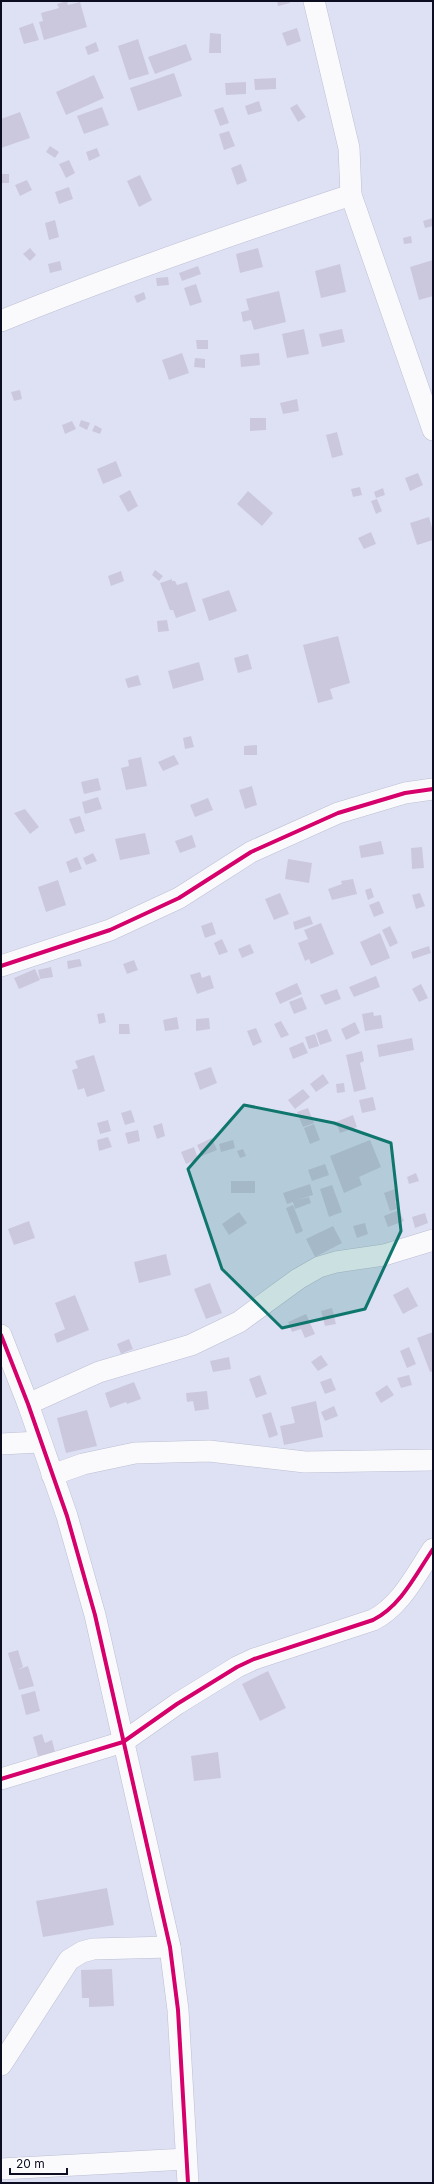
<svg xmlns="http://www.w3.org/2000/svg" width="434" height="2184" font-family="Inter,sans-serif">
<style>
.building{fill:#cbc8de}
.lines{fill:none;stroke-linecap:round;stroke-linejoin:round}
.minor-casing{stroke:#bcbfd2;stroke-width:22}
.minor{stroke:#fafafd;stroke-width:21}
.cycleway-casing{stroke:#fefefe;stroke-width:6}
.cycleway{stroke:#d6006c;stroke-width:4}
.marked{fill:#0f766e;fill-opacity:0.2;stroke:#0f766e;stroke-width:3;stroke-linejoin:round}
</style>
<rect width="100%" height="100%" fill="#dee1f4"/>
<g class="building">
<path d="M67,1L68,5L80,2L87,27L44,40L39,22L43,21L41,13L59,8L57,4Z"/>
<path d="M277,1H289L290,3L278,6Z"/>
<path d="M33,23L39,40L24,44L19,28Z"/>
<path d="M297,28L301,41L287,46L282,33Z"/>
<path d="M210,33L221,34V53H209Z"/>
<path d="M138,39L149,74L129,80L118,46Z"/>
<path d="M96,42L99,51L88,55L85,47Z"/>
<path d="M186,44L192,60L155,74L148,57Z"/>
<path d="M174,73L182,96L138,111L130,88Z"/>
<path d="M94,75L104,98L66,115L56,92Z"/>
<path d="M276,78V89L255,90L254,79Z"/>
<path d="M246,82V94L226,95L225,83Z"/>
<path d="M259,101L262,111L248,115L245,106Z"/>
<path d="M297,104L306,117L298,122L290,108Z"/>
<path d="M102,107L109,125L84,134L77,116Z"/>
<path d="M223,107L229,123L220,126L214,110Z"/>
<path d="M20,112L30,138L1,148V119Z"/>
<path d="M229,131L235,146L224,150L219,134Z"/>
<path d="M50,146L59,152L55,158L46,152Z"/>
<path d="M97,148L100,156L89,161L86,152Z"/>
<path d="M69,160L75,173L66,178L59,164Z"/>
<path d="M241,164L247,181L237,185L231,168Z"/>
<rect x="1" y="174" width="8" height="9"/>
<path d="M140,175L152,200L139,207L127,181Z"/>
<path d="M27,180L32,190L20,196L15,185Z"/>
<path d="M69,187L73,199L59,204L55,192Z"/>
<path d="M433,218V226L425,228L423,221Z"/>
<path d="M55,220L59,237L49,240L45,223Z"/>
<path d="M411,236L412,243L404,244L403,238Z"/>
<path d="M30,248L36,255L30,261L23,254Z"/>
<path d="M258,248L263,267L240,273L236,254Z"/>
<path d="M433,260V296L419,300L410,267Z"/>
<path d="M60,261L62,270L50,273L48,264Z"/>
<path d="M340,264L346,292L321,298L315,271Z"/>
<path d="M198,266L201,274L182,281L179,273Z"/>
<path d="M168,277L169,285L157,286L156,278Z"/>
<path d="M196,284L202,302L190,306L184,288Z"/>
<path d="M279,291L286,322L254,330L251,320L243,322L241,312L249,310L246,299Z"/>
<path d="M144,292L146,299L137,303L134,296Z"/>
<path d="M304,329L309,354L287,358L282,334Z"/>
<path d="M342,329L345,342L322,347L319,334Z"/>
<path d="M196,340H208V349H197Z"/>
<path d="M182,353L189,373L169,380L162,360Z"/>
<path d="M259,353L260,365L241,367L240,355Z"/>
<path d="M195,358L205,359V368L194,367Z"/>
<path d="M20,390L22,399L14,401L11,392Z"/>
<path d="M297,399L299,411L283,414L280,403Z"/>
<path d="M250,418H266V430L250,431Z"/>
<path d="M81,420L90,423L87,430L79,426Z"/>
<path d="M72,421L76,429L65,434L62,425Z"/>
<path d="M95,425L102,429L100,434L92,431Z"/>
<path d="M337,432L343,455L332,458L326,435Z"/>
<path d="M116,461L122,476L103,484L97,469Z"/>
<path d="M418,473L423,485L410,491L405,478Z"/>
<path d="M360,487L362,495L353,497L351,489Z"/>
<path d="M383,488L385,495L376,498L374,492Z"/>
<path d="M130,490L138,506L128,512L119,496Z"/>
<path d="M248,491L273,513L262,526L237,504Z"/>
<path d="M377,499L382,511L376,514L371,501Z"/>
<path d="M429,517L433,531V540L417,545L410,523Z"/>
<path d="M371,532L376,544L364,549L358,538Z"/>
<path d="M155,570L163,576L159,581L152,575Z"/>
<path d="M121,571L124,581L111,586L108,576Z"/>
<path d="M172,579V581H175L177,585L187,582L196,611L176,618L173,610H170L160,583Z"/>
<path d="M229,590L237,611L209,621L202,599Z"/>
<path d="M167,620L169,631L158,632L157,621Z"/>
<path d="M338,636L350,683L330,689L333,699L318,703L303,645Z"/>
<path d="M248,654L252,669L238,673L234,658Z"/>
<path d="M199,662L204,680L173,689L168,671Z"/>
<path d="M138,675L141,685L128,688L125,679Z"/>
<path d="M191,736L194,747L185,749L183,738Z"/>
<path d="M257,745V755H244V746Z"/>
<path d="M174,755L179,764L163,771L158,762Z"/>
<path d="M141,757L147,786L126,790L121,768L129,766L128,760Z"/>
<path d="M98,778L101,790L84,794L81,782Z"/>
<path d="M252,786L257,805L245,809L239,790Z"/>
<path d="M98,797L102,809L85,814L82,802Z"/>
<path d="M208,798L213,810L195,817L190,805Z"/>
<path d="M25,809L39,827L30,834L14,813Z"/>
<path d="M80,816L85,831L75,834L69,819Z"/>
<path d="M145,833L150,854L120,860L115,839Z"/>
<path d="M192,835L196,847L180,853L175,841Z"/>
<path d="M381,841L384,854L361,858L359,846Z"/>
<path d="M422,847L424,868L412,869L411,848Z"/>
<path d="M93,853L97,861L86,865L83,858Z"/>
<path d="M77,857L82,869L70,873L66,862Z"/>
<path d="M288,859L312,863L309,883L285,879Z"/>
<path d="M353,879L357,894L332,900L328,889L342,884L341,881Z"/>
<path d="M58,880L66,905L46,912L38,887Z"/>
<path d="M371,888L374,897L368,900L365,890Z"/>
<path d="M280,893L289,914L274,920L265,899Z"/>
<path d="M420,893L425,906L416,909L412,895Z"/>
<path d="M379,901L384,913L374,917L369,905Z"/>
<path d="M310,916L313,924L295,930L293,922Z"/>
<path d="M212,922L216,934L205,938L201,926Z"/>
<path d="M321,923L334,954L311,964L309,959L305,961L298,943L308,939L304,930Z"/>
<path d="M390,926L398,943L390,947L382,930Z"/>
<path d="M380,933L390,958L371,966L360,942Z"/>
<path d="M222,939L228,952L219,955L214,943Z"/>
<path d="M250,944L254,953L242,958L238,949Z"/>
<path d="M429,946L431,953L413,959L411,952Z"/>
<path d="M80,959L82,966L68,969L67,961Z"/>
<path d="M134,960L138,970L127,974L123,964Z"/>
<path d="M51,967L53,977L40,979L38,970Z"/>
<path d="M35,969L40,980L19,989L14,978Z"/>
<path d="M200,972L202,978L210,975L214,988L197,994L190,975Z"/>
<path d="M376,976L380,987L354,997L349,987Z"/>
<path d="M297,983L302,994L280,1004L275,993Z"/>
<path d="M421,984L428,998L419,1002L412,989Z"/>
<path d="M337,989L341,999L325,1005L320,995Z"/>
<path d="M302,997L307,1009L294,1014L289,1002Z"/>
<path d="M373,1012L374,1016L381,1015L383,1028L365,1031L362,1014Z"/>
<path d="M104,1013L106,1022L99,1024L97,1014Z"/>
<path d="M177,1017L179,1029L165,1031L163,1020Z"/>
<path d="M209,1018L210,1029L196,1031V1019Z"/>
<path d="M281,1021L289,1035L281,1038L274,1024Z"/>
<path d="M355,1022L360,1033L346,1040L341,1029Z"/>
<path d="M119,1024H129L130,1034H119Z"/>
<path d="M256,1028L262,1042L253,1046L247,1031Z"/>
<path d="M327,1029L332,1041L320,1045L316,1033Z"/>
<path d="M315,1034L319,1046L309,1049L305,1037Z"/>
<path d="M412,1038L414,1050L379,1057L377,1045Z"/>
<path d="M303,1042L308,1053L293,1059L289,1048Z"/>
<path d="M362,1051L364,1061L360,1063L366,1089L354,1092L346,1055Z"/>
<path d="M94,1055L105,1091L87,1097L84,1088L78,1090L72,1070L78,1068L75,1061Z"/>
<path d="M211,1067L217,1083L200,1090L194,1073Z"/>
<path d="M323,1074L329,1083L316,1092L310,1084Z"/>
<path d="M344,1083L345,1092L337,1093L336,1084Z"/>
<path d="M303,1089L310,1097L295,1109L288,1100Z"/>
<path d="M373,1097L376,1110L362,1113L359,1100Z"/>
<path d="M308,1108L314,1123L303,1127L297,1112Z"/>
<path d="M131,1110L135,1122L125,1125L121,1113Z"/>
<path d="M353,1115L357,1127L340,1133L336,1122Z"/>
<path d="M108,1120L111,1131L100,1134L97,1123Z"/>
<path d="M162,1123L165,1136L157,1139L153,1126Z"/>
<path d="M314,1124L320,1140L310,1144L304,1128Z"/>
<path d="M138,1130L140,1141L128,1144L125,1133Z"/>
<path d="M108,1137L112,1147L99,1151L97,1140Z"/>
<path d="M212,1138L217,1150L202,1156L197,1145Z"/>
<path d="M233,1140L235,1148L221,1152L219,1144Z"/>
<path d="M370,1140L381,1167L359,1177L362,1185L344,1193L330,1156Z"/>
<path d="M194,1147L198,1159L186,1164L181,1152Z"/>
<path d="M243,1149L246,1156L240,1158L237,1151Z"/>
<path d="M325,1164L329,1175L312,1181L308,1170Z"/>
<path d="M416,1173L419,1181L409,1184L407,1177Z"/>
<rect x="231" y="1181" width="24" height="12"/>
<path d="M310,1184L313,1195L297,1200L309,1197L311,1203L295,1209L293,1202L287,1204L283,1193Z"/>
<path d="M332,1185L342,1212L329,1217L320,1189Z"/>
<path d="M395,1189L398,1199L395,1201L397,1209L390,1211L384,1193Z"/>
<path d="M293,1205L303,1231L296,1234L286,1208Z"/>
<path d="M399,1210L404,1221L388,1227L384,1216Z"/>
<path d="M239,1212L247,1223L229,1235L222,1224Z"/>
<path d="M425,1213L428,1223L415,1228L412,1217Z"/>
<path d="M29,1221L35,1238L14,1245L8,1229Z"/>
<path d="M365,1223L368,1234L357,1238L353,1226Z"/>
<path d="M333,1226L342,1243L315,1257L306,1239Z"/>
<path d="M166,1254L171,1275L139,1283L134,1262Z"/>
<path d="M210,1283L222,1313L206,1319L194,1289Z"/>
<path d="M408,1287L418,1306L403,1314L393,1295Z"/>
<path d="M75,1295L89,1330L57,1343L54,1334L65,1329L55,1303Z"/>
<path d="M332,1308L336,1324L325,1326L321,1311Z"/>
<path d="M306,1314L315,1334L305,1338L301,1329L292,1332L288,1322Z"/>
<path d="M433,1332V1371L430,1372L417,1338Z"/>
<path d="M129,1339L133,1349L121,1354L117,1344Z"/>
<path d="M409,1347L416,1364L407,1368L400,1351Z"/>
<path d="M321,1355L328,1365L318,1371L311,1362Z"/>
<path d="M229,1357L231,1369L213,1372L210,1361Z"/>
<path d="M260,1375L267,1394L256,1398L249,1379Z"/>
<path d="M409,1375L412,1385L401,1388L397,1378Z"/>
<path d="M331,1378L336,1390L325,1394L320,1382Z"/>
<path d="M134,1382L141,1399L127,1404L126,1402L110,1408L105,1393Z"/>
<path d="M387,1385L394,1395L381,1403L375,1393Z"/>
<path d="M207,1391L209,1409L195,1411L193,1401L187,1402L186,1393Z"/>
<path d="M316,1401L323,1437L284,1445L280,1426L295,1423L291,1407Z"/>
<path d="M334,1406L338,1416L325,1421L321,1412Z"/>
<path d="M87,1410L97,1446L66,1453L57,1418Z"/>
<path d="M271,1412L278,1435L269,1438L262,1415Z"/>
<path d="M18,1650L23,1667L17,1670L28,1666L34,1686L19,1690L8,1653Z"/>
<path d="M268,1671L286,1708L260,1721L242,1684Z"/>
<path d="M35,1691L40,1711L26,1715L21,1695Z"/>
<path d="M42,1734L45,1743L52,1740L55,1752L38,1756L33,1737Z"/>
<path d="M218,1752L221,1778L194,1781L191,1756Z"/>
<path d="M107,1888L114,1925L43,1937L36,1901Z"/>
<path d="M112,1969L114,2006L89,2007V1998H82L81,1970Z"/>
</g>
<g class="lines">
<g class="minor-casing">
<g id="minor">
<path d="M314,1L349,148L351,195L433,430"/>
<path d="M1,321C116,274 233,234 351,195"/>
<path d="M1,966L110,930L179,898L251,852L338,813L405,793L433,789"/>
<path d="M1,1335L28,1404L67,1516L95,1615L170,1947L178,2010L188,2183"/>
<path d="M28,1404L99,1372L191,1345L239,1322L298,1279L319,1267L336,1262L384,1255L433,1240"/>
<path d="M1,1444L39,1442"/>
<path d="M52,1475L83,1464L135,1453L209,1451L305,1462L433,1460"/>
<path d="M1,1779L123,1742L177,1704L237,1667L254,1659L373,1620C401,1606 416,1574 433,1549"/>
<path d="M1,2065L69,1960L82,1952L93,1949L170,1947"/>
<path d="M1,2169L186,2159"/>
</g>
</g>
<use href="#minor" class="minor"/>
<g class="cycleway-casing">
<g id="cycleway">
<path d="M1,966L110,930L179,898L251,852L338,813L405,793L433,789"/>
<path d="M1,1335L28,1404L67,1516L95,1615L170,1947L178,2010L188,2183"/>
<path d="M1,1779L123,1742L177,1704L237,1667L254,1659L373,1620C401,1606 416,1574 433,1549"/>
</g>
</g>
<use href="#cycleway" class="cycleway"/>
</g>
<path class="marked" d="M244,1105L334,1123L391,1143L401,1231L365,1309L282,1328L222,1269L188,1169Z"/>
<rect width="434" height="2184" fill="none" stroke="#0c0d21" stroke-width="4"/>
<path d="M10 2168v6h57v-6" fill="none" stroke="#0c0d21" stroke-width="2"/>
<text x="16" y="2168" font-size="12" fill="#0c0d21" stroke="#fefefe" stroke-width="3" paint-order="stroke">20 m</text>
</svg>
